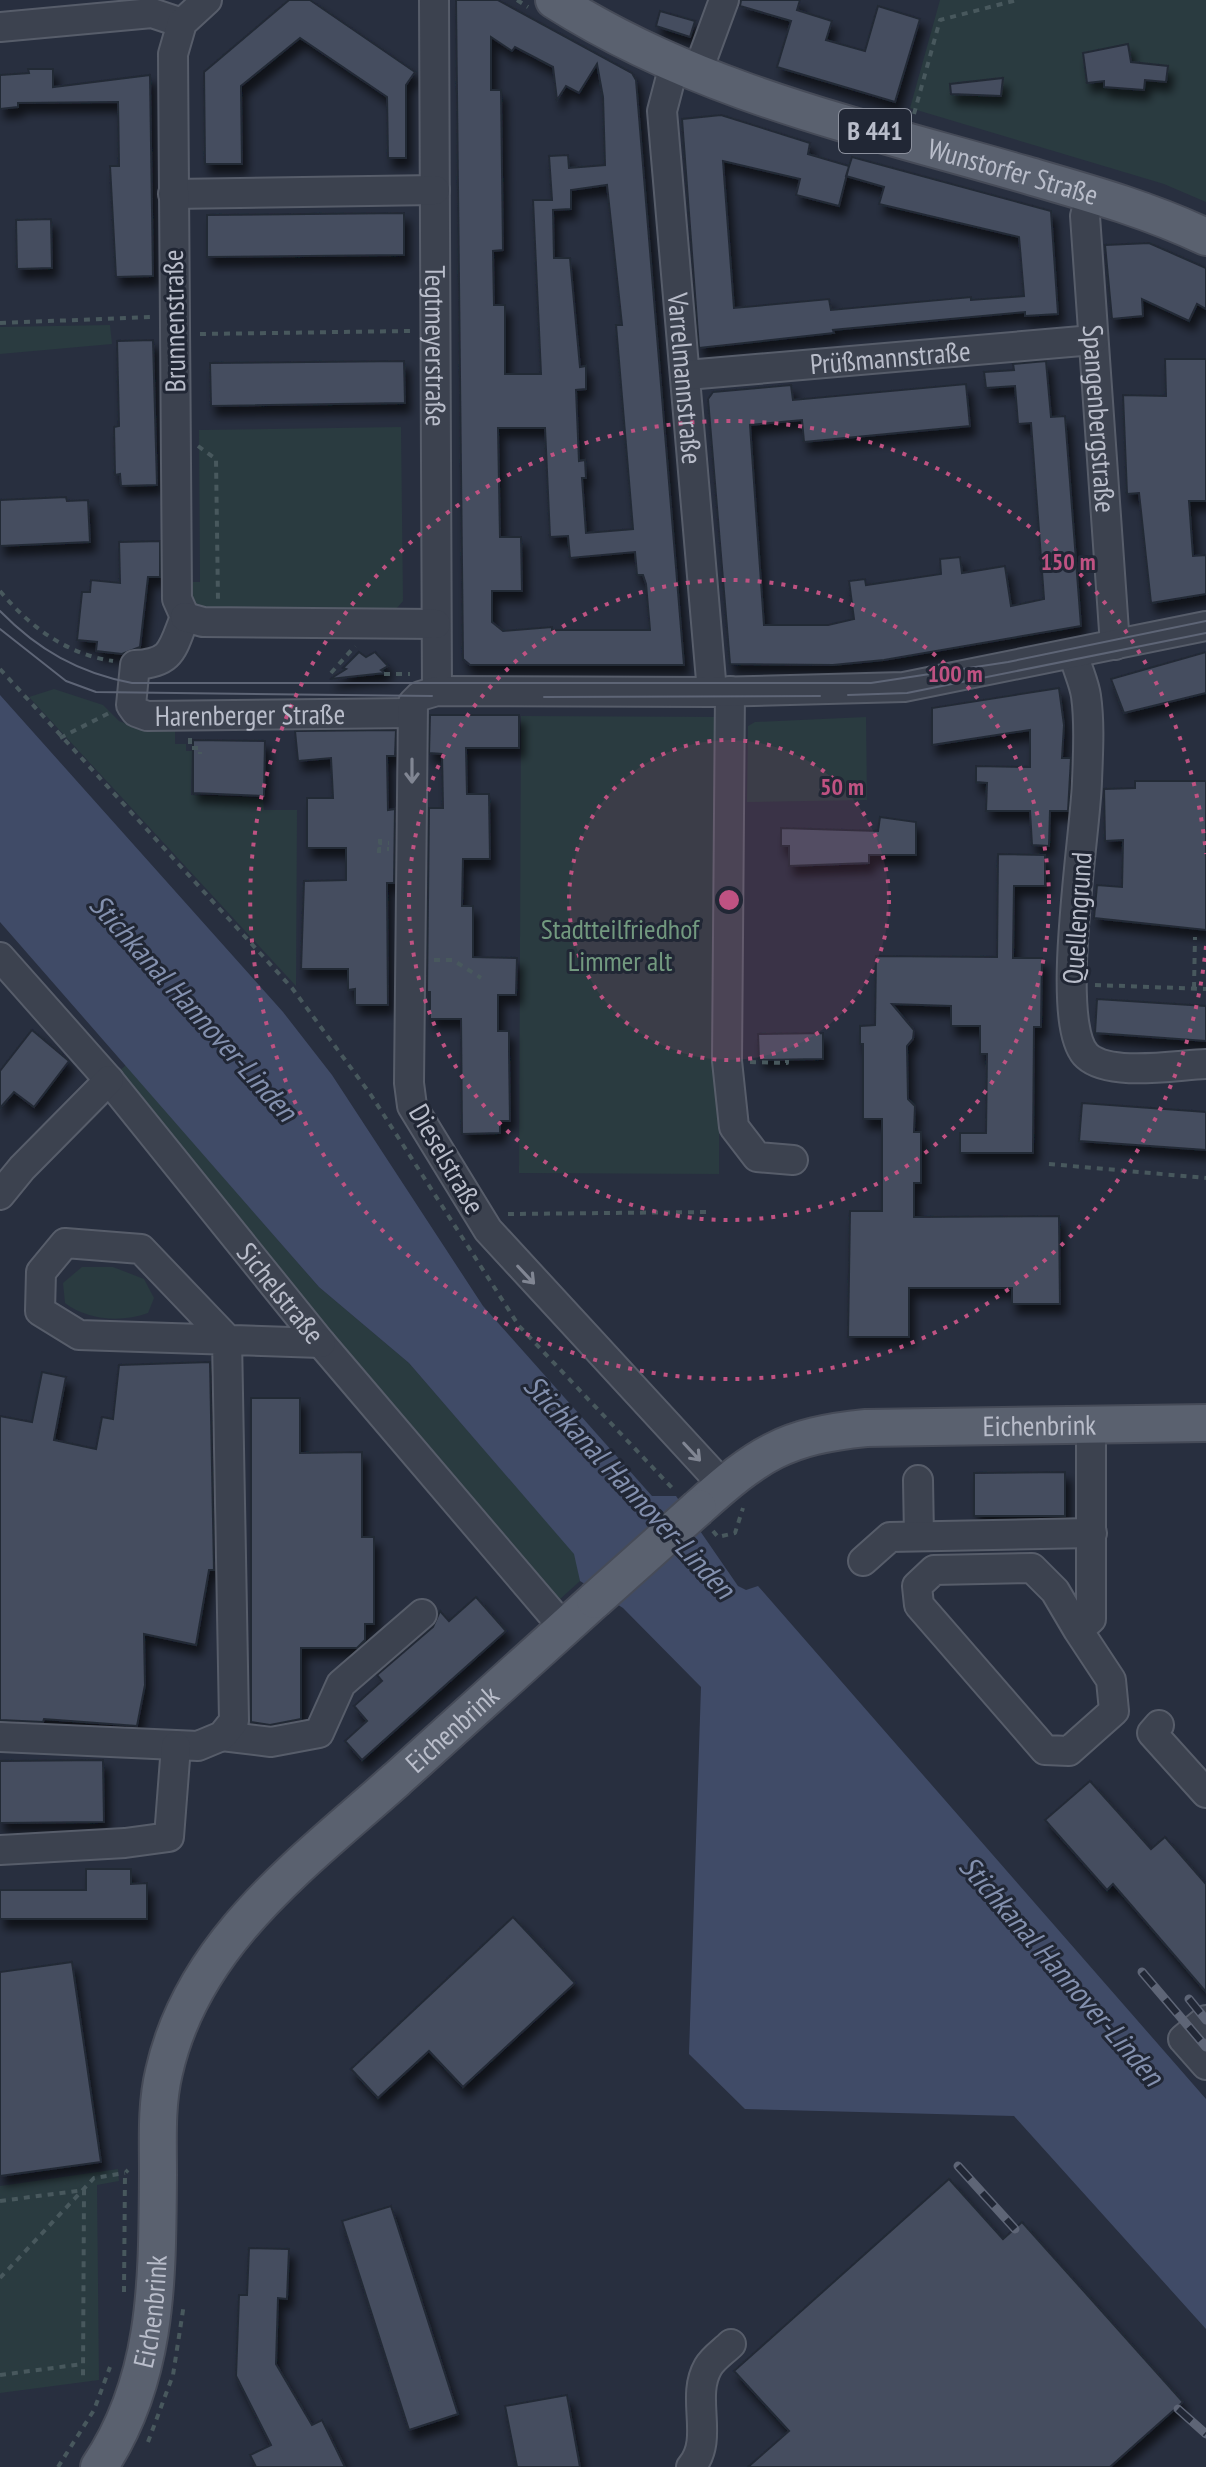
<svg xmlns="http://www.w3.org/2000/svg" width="1206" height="2467" font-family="'PT Sans Narrow',sans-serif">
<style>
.green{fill:#2a3b40}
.water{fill:#404b67}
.building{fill:#454d5e;stroke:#232936;stroke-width:2;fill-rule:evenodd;filter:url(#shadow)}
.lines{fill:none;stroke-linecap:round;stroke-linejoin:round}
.minor-casing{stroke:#575d6a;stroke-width:32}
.major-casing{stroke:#464b58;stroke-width:40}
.path{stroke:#48585d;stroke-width:4;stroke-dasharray:6 6;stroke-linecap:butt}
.minor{stroke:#3c424f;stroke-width:28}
.major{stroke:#5a616f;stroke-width:36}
.tram{stroke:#5e6576;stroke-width:2}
.rail-casing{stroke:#5e6576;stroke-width:9}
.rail{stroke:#212735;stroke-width:6;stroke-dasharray:18;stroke-linecap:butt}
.major-bridge-casing{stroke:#464b58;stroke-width:40;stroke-linecap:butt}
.major-bridge{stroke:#5a616f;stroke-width:36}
.oneway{stroke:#818693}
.ring{fill:none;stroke:#bf5282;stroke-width:4;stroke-dasharray:4 8}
.labels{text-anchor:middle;stroke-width:6;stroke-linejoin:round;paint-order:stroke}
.shield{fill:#212735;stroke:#8b909d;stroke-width:2}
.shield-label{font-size:26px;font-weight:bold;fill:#b9bdca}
.street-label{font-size:28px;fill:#b9bdca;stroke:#212735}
.park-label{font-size:28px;fill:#72997f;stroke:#212735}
.water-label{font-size:30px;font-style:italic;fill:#8390ae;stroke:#212735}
.centre{fill:#bf5282;stroke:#212735;stroke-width:4}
.ring-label{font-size:24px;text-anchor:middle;font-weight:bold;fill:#bf5282;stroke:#212735;stroke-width:6;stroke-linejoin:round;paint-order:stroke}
</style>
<defs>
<filter id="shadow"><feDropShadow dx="5" dy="9" stdDeviation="4" flood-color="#0009"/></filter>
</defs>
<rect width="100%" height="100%" fill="#282f3f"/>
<g class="green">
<path d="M940,0H1206V202L1164,184L910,108Z"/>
<path d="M110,325L112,344L0,354V327Z"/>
<path d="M401,427L403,601L397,608H199L192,605L185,582H200L199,430Z"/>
<path d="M54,689L103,705L119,721L144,730L175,724V744H186V751H192L191,795L263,798L264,810H297L296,986L29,697Z"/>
<path d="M521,716L721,717L719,1174L519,1173Z"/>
<path d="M866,717L867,800L747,802L748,726L755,722Z"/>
<path d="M126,1065L319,1287L409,1363L575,1554L580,1581L549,1609L109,1080Z"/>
<path d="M82,1267H113L144,1279L154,1298L148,1313C121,1323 87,1320 65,1303L63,1283Z"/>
<path d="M118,2169L119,2181L97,2185L99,2380L0,2393V2186Z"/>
</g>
<path class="water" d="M0,695L283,1012L332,1075L483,1306L652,1496H676L738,1586L746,1590L758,1586L1206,2099V2329L1014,2116L745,2109L689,2054L701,1687L623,1608L580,1581L574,1554L409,1363L319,1287L0,922Z"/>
<g class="building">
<path d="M289,0H310L415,72L406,85V158H388L387,97L300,38L241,86L242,164H205L204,72Z"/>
<path d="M456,0H498L632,73L636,80L684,665H470L463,659ZM491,37L512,51L515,47L553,67L557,100L566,86L579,93L597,64L603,97L605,165L569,168L568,155L549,156L552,200H533L541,374H505V305H494L493,251L503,250L501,90H491ZM607,185L622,325H616L633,529L586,533L582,478H586L585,460L579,461L576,390L586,389V366L580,367L570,258H554L553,210L571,209V190ZM498,428H545L550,537L568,536L570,558L635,552L637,575H643L646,584L650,630H552V627L503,631L492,622V591H522L521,537H500Z"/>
<path d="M741,0H800L797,10L832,21L826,40L865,51L878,6L920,19L895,102L777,67L791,21L740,6Z"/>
<path d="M660,11L695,21L690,37L656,26Z"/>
<path d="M1128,44L1131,62L1168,66L1166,82L1145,80L1144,90L1104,87V81L1087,83L1083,53Z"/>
<path d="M28,69H53V87L150,75L153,276L116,277L110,166H119L118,102L18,103V107L0,109V75L29,73Z"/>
<path d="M1003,78L1001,96L951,94L950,84Z"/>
<path d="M721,115L810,143L808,154L849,166L839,206L796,195L800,179L723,161L734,308L829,299L831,310L971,297V300L1024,296L1019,237L879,204L884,187L846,176L852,157L1051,211L1058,314L1025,316V312L833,330L834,333L699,348L682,119Z"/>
<path d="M404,213V255L207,257V215Z"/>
<path d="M51,219L52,268L17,269L16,220Z"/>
<path d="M1149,243L1206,268V309L1197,304L1189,321L1142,299L1143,316L1112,319L1105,245Z"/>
<path d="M153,340L157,485L121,486L120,474L115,475L114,427L119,426L117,341Z"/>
<path d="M1165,359H1206V501H1189L1193,556L1206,555V594L1151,603L1139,493L1127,494L1123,395L1166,396Z"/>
<path d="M404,361L405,403L211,406L210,363Z"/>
<path d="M1046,361L1051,417L1065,416L1081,626L884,660L833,665L730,664L708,399L713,392L791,385L793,400L966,384L970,426L804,442L802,420L750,425L764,625H828L854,619L849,581L865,579L866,585L941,574L940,559L960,557L962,573L1005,566L1011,606L1044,599L1031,423L1018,424L1015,386L986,388L984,372L1014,370L1013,364Z"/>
<path d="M66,497L67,501L88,500L90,542L0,546V500Z"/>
<path d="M160,541V577H148L140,647L122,654L96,651L97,642L77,640L82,592H90L91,580L120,583L119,542Z"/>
<path d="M359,652L366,657L375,652L388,666L381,670L385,673L330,679L346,669L343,668Z"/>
<path d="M1206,652V693L1124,713L1111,679Z"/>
<path d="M1059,688L1064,725L1062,758H1071L1068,811H1050L1049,846L1032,845L1030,811H986L987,783L976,782V766L1030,767V730L932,745V708Z"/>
<path d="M430,715H519V748H466L467,794H489L490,859H463L462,906H473V957L517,958L516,995H498V1031H509V1051L510,1121H500V1133L462,1134L461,1019H430V992H427L429,808H443L442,754L429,753Z"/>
<path d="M396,730L395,756H387L388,810L395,809L394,883H387L388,1005H355V989L348,990V969H301L304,881L346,880V848H307V798H333L331,758L298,761L295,731Z"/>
<path d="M193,740L265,741L264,796L193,793Z"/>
<path d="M1135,781H1206V930L1094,918L1097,885L1122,887L1123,840L1105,841L1104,789L1135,788Z"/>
<path d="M880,817L916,822V855H869V863L789,866V846H781V828L878,831Z"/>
<path d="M998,854L1045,855V886H1014L1013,958H1042L1041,1027H1034L1033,1153H960V1133H986L987,1054H980V1026H951V1006L892,1004L914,1030L913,1039L907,1046L908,1099L915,1106L914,1132H921V1183H914V1217L1059,1216L1060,1304H1012V1288H909V1337H848L850,1211H882V1119H863V1044H860V1026L875,1025L876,956L997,957Z"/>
<path d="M1097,999L1206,1006V1041L1095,1033Z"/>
<path d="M32,1030L69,1061L34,1107L14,1092L0,1108V1071Z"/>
<path d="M823,1033V1059L759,1060L758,1034Z"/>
<path d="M1082,1103L1206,1112V1150L1079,1141Z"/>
<path d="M210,1362L214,1570H209L196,1645L144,1634L145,1685L137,1726L44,1719L43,1722L0,1720V1416L32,1422L42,1372L66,1377L54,1440L96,1449L102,1417L113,1419L119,1365Z"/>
<path d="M251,1398H300V1453L362,1452V1537H374V1624H365V1640L357,1648H301V1719L270,1725L251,1722Z"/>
<path d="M1065,1472V1516H974V1473Z"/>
<path d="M476,1597L506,1631L362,1760L345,1741L367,1721L354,1706L382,1681L377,1675L433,1627L440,1611L449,1621Z"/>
<path d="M103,1760L104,1822L0,1823V1761Z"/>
<path d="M1090,1781L1151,1849L1165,1837L1206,1884V1992L1113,1884L1107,1890L1045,1820Z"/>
<path d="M86,1869H131V1884L147,1883V1919H0V1890H86Z"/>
<path d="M513,1917L575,1983L463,2087L429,2051L378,2098L351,2069Z"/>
<path d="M72,1962L101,2162L0,2176V1972Z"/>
<path d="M949,2179L1003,2239L1022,2222L1183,2402L1110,2467H748L789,2431L734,2371Z"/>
<path d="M391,2206L458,2414L409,2430L342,2221Z"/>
<path d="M249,2248L289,2249L287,2299L278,2298L276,2364L312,2425L322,2420L345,2467H256L250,2455L271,2445L236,2376L239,2295H247Z"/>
<path d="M567,2395L580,2467H517L505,2406Z"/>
</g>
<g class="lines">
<g class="minor-casing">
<g id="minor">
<path id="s1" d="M434,0L437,691"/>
<path d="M0,27L152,13L182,23"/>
<path id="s2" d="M674,65L662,111L712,692"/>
<path d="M696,76L724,0"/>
<path d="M173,194L435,190"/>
<path id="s3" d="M1091,194L1085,216L1115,645"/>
<path id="s4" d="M687,375L1093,340"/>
<path d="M185,617L177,599L173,54L182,23L207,0"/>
<path id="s5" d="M185,617C172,649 173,663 135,665L131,705L136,712L147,716L412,713"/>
<path d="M185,617L203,622L436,624"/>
<path d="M1074,655C1077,669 1084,682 1086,696C1090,723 1088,754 1087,781C1086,832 1053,1025 1087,1056C1110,1077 1176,1065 1206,1064"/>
<path d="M730,691L727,1061L734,1127L757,1157L793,1160"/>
<path id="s6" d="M0,957L109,1080L321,1343L564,1628"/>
<path d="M0,1195L22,1168L109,1080"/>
<path d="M918,1480L919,1536"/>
<path d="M723,1485L488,1230L412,1106L409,1083L413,703L420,696L437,691L712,692L904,687L1206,626"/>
<path d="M863,1561L890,1537L1092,1533"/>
<path d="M1078,1630L1055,1591L1032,1568L934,1570L917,1586L919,1605L1045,1750L1069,1751L1114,1711L1111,1680L1078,1630L1091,1619V1426"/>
<path d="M1159,1725L1152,1733L1206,1793"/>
<path d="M222,1736L271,1742L319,1733L341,1684L422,1614"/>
<path d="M0,1737L198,1746L222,1736L234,1721L227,1339L141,1249L65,1243L41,1272L40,1311L79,1335L321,1343"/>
<path d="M0,1850L125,1843L169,1837L176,1746"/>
<path d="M1206,2020L1183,2039L1206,2065"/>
<path d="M691,2467C715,2439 690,2398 708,2367C713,2358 724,2351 731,2344"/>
</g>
</g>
<g class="major-casing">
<g id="major">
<path id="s7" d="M554,0C698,92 861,127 1023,174C1085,192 1147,209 1206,237"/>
<path id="s8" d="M698,1508C758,1454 785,1436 866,1428L1206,1423"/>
<path id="s9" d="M99,2467C159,2378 157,2277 158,2175C158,2141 156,2105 164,2072C193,1942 303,1863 397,1779C463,1719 529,1659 595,1600"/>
</g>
</g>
<g class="path">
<path d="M517,0L528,7"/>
<path d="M914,114L940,20L1017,0"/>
<path d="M0,323L151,317"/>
<path d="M200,334L411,331"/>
<path d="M198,446L216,459L218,600"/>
<path d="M0,591C30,627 66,654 113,661"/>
<path d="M0,669L292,988L371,1095L519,1326L674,1490"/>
<path d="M331,673L355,646"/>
<path d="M384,674H410"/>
<path d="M60,738L111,712"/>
<path d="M190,738V748H200V754"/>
<path d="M380,839V843H389"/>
<path d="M379,853V849H389"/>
<path d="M434,960H453L481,978"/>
<path d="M1095,985L1206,989"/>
<path d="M1194,988L1195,937"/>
<path d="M750,1062L787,1063V1060"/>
<path d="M1049,1164L1206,1178"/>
<path d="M508,1214L708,1212"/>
<path d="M713,1531L718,1537L735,1533L743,1508"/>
<path d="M0,2201L84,2190L83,2377"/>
<path d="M0,2278L94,2178L125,2173"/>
<path d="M124,2292L125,2173L128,2170"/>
<path d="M0,2375L83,2364"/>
<path d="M148,2442L173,2375L184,2304"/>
<path d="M58,2467L94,2410L110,2367"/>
</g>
<use href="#minor" class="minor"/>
<use href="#major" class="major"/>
<g class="tram">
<path d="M0,611C38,650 79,673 132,683H871L1008,662L1206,621"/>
<path d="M0,629L66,681L96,692L432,696"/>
<path d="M848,695L907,693L1206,633"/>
<path d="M544,697L820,696"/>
</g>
<g class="rail-casing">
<g id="rail">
<path d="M1142,1972L1206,2047"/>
<path d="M1189,1999L1206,2020"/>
<path d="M958,2166L1015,2229"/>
<path d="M1178,2409L1206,2434"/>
</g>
</g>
<use href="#rail" class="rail"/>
<g class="major-bridge-casing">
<path id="major-bridge" d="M595,1600L698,1508"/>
</g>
<use href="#major-bridge" class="major-bridge"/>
</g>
<defs><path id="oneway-shaft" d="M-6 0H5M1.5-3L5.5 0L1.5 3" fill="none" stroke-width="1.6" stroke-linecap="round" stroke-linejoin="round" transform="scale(2)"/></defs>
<g class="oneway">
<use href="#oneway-shaft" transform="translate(412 771) rotate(90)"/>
<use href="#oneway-shaft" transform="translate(526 1275) rotate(47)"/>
<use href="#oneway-shaft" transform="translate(692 1452) rotate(47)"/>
</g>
<circle cx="729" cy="900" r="160" fill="#bf5282" fill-opacity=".12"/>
<g class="ring">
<circle cx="729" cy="900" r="160"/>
<circle cx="729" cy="900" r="320"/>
<path d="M1206 946A479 479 0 1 1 1206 854"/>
</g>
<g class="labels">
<rect class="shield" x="839" y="109" width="72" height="44" rx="6"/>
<g class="shield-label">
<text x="875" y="140">B 441</text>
</g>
<g class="street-label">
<text dy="10" stroke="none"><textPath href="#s7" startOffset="492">Wunstorfer Straße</textPath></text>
<text transform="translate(174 321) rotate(-91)" y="10">Brunnenstraße</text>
<text dy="10" stroke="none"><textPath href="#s1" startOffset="346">Tegtmeyerstraße</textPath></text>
<text dy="10" stroke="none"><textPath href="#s4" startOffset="204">Prüßmannstraße</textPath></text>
<text dy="10" stroke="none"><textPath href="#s2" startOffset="316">Varrelmannstraße</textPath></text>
<text dy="10" stroke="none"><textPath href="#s3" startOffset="226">Spangenbergstraße</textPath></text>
<text dy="10" stroke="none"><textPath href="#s5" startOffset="240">Harenberger Straße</textPath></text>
<text transform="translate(1077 918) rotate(-86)" y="10">Quellengrund</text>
<text transform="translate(447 1159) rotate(60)" y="10">Dieselstraße</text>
<text dy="10" stroke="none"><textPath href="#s6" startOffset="438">Sichelstraße</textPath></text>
<text dy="10" stroke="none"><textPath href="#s8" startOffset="364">Eichenbrink</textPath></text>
<text dy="10" stroke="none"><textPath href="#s9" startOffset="862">Eichenbrink</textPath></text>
<text dy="10" stroke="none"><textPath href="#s9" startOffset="166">Eichenbrink</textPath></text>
</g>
<g class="park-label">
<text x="620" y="939">Stadtteilfriedhof<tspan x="620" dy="32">Limmer alt</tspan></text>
</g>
<g class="water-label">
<text transform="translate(193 1008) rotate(48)" y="10">Stichkanal Hannover-Linden</text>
<text transform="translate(629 1487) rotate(47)" y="10">Stichkanal Hannover-Linden</text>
<text transform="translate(1061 1971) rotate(49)" y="10">Stichkanal Hannover-Linden</text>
</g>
</g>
<circle cx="729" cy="900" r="12" class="centre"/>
<g class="ring-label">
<text x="1068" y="570">150 m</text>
<text x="955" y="682">100 m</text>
<text x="842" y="795">50 m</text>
</g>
</svg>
